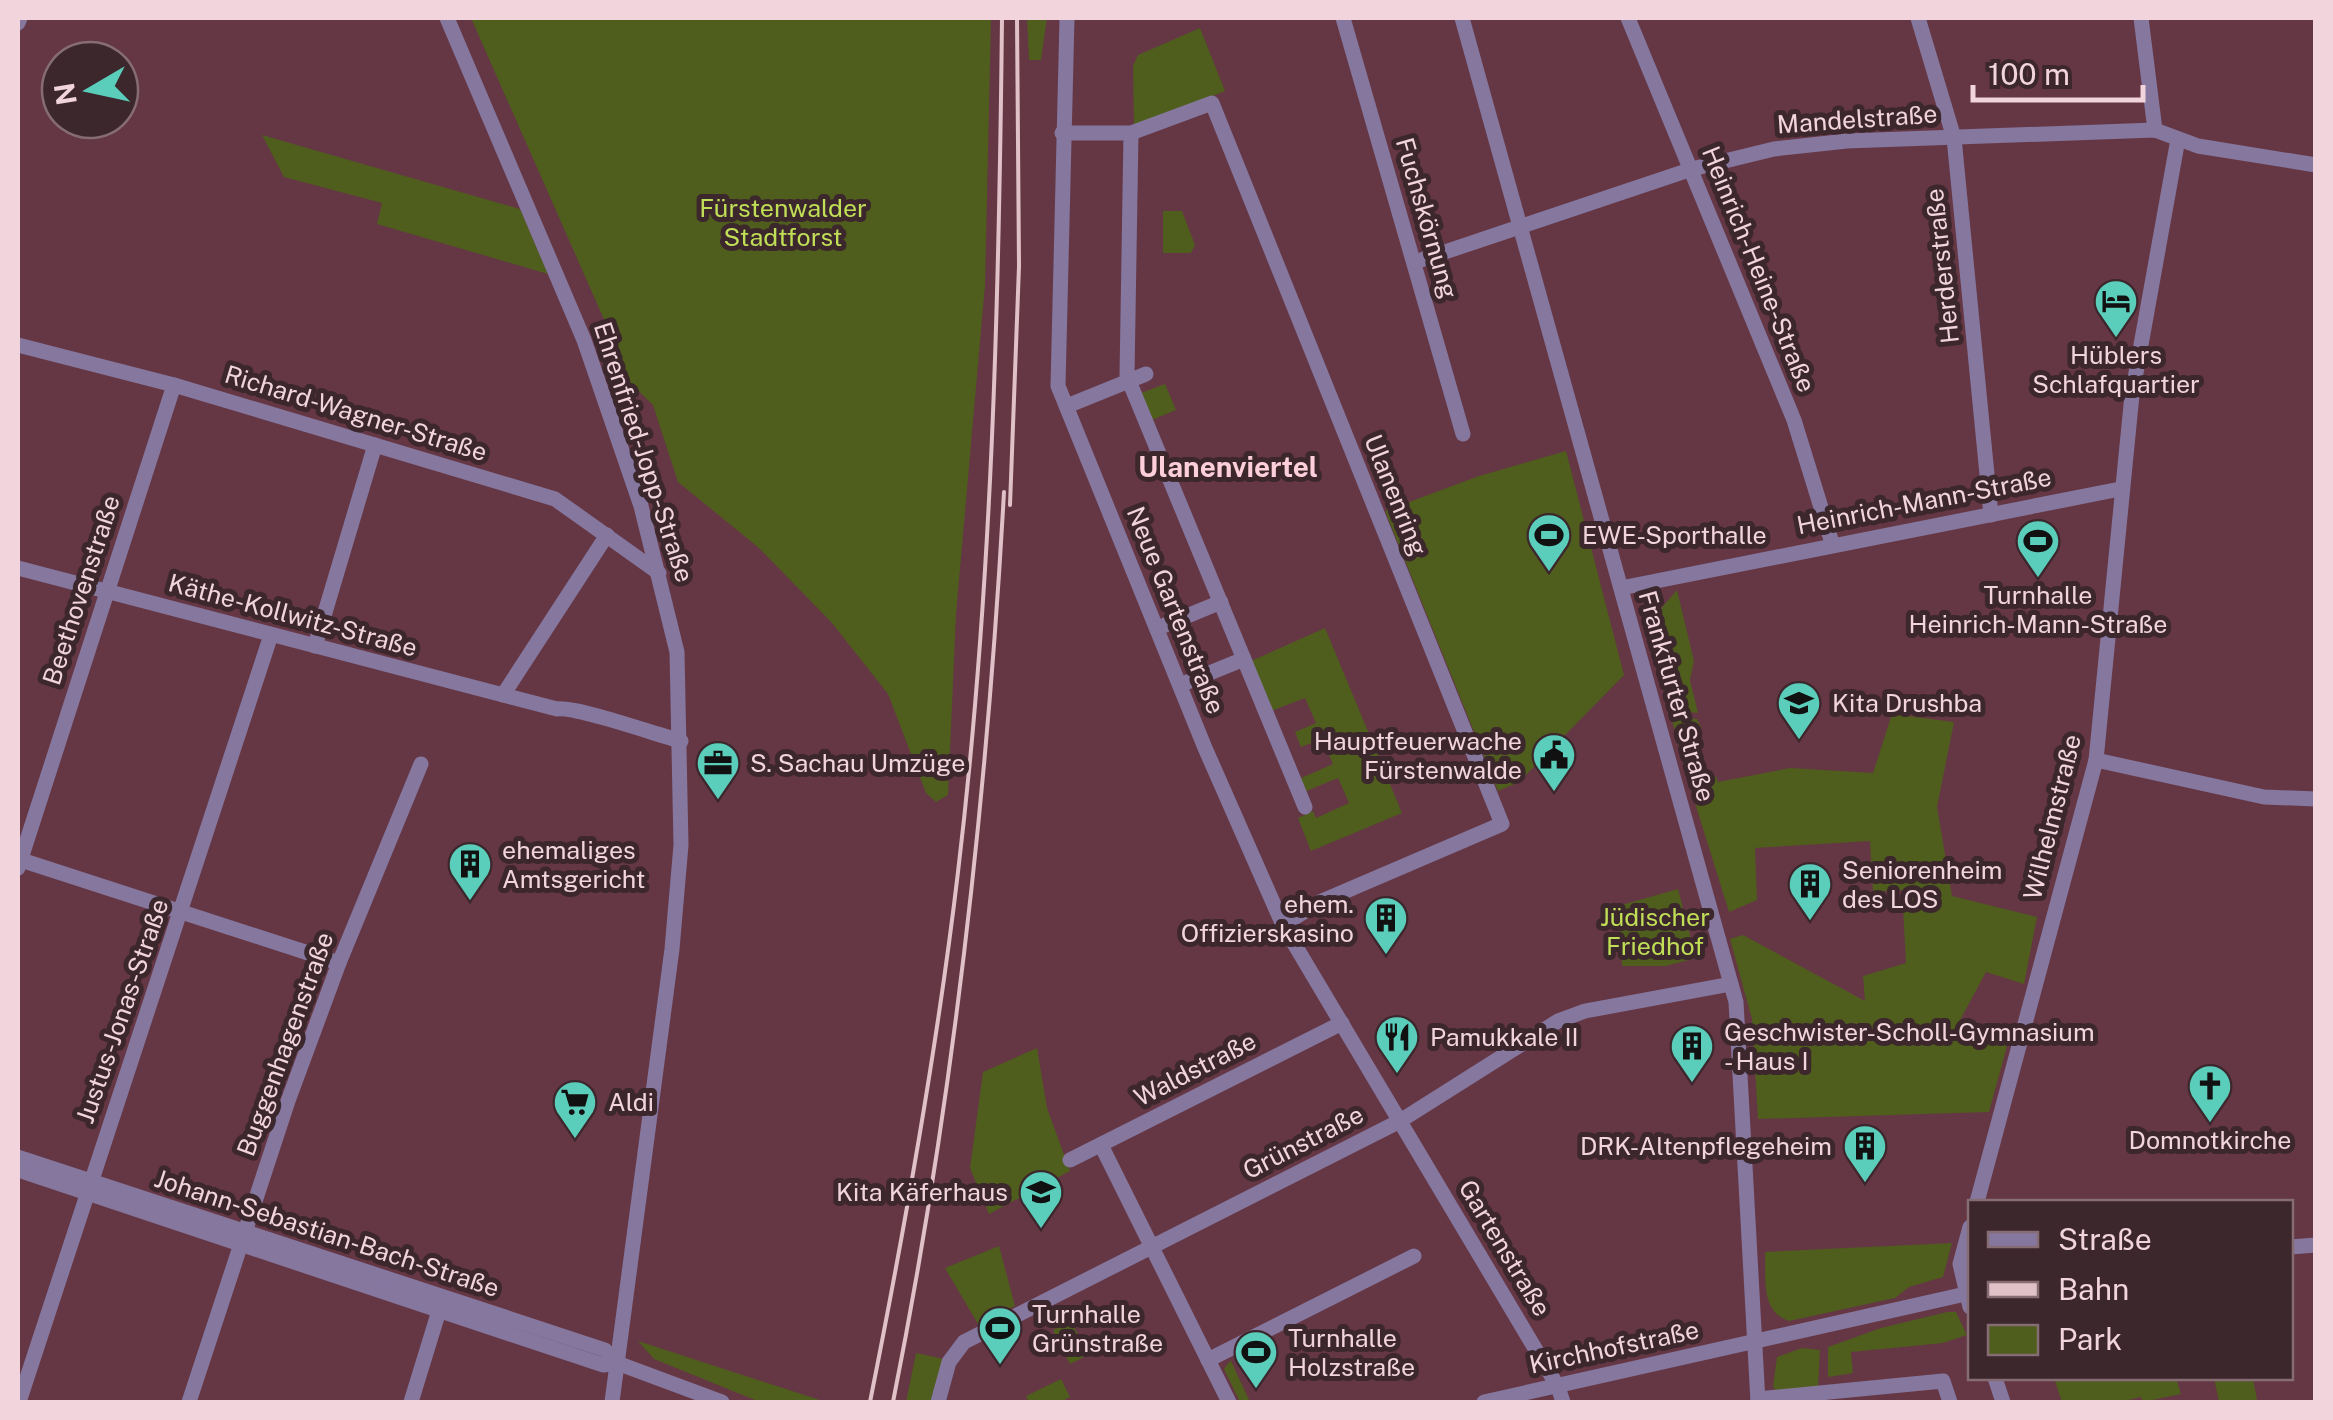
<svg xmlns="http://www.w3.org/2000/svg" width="2333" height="1420" font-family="'Public Sans',sans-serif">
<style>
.green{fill:#4f5d1d}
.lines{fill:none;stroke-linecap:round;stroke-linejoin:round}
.minor{stroke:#85779e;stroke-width:15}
.rail{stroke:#e0c1c8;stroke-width:4}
.labels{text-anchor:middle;stroke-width:10;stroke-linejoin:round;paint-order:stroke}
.street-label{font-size:25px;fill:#f2d5dc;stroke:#3c272d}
.park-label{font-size:25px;fill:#c0df56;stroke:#3c272d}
.poi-label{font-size:25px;fill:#f2d5dc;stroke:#3c272d;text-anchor:start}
.neighbourhood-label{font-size:28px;font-weight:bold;fill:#fdcfdb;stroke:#3c272d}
</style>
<rect width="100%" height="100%" fill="#653745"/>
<g class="green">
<path d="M471,18H991L985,285L956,614L948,795L936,802L926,793L888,694L832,623L759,548L678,482L653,405L623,376L606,324Z"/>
<path d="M1027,18H1047L1041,60H1029Z"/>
<path d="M1200,28L1225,91L1134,128L1133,66L1138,55Z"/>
<path d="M262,135L520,209L548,274L377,224L382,203L284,177Z"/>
<path d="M1163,211H1182L1195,245L1191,253H1163Z"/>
<path d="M1165,384L1176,410L1152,420L1141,393Z"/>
<path d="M1566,451L1624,675L1519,782L1498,791L1385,511L1479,476Z"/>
<path d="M1677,590L1694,661L1690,680L1698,713L1669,710L1646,626Z"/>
<path d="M1325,628L1402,813L1311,851L1298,818L1313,811L1316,818L1349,803L1338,778L1304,792L1299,779L1333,764L1322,739L1301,747L1295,732L1316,723L1305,698L1271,711L1251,661Z"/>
<path d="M1892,714L1954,722L1937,807L1952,896L2037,917L2024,984L1986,972L1959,1022L2009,1039L1989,1112L1758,1119L1752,1019L1730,939L1743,935L1865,1001L1863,976L1906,963L1902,890L1873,892L1870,841L1755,848L1757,900L1729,912L1691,790L1716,776L1718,782L1790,768L1873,773Z"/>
<path d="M1671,717L1697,719L1701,727L1696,733L1707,773L1689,783Z"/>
<path d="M1678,889L1696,958L1666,966H1622L1618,906Z"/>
<path d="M1037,1048L1047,1108L1070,1171L989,1214L970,1168L983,1072Z"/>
<path d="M1952,1243L1943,1277L1909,1287L1895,1298L1789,1321C1760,1312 1766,1276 1765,1252Z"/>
<path d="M999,1246L1015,1306L978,1324L945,1268Z"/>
<path d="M1947,1312H1956L1967,1335L1943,1343L1851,1352L1853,1373L1828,1377V1347L1881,1328Z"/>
<path d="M1071,1321L1088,1355L1070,1364L1053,1330Z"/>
<path d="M638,1341L826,1402H760L654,1359Z"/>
<path d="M1802,1348L1820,1350L1818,1387L1776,1392L1773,1386L1777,1357Z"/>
<path d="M916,1353L944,1359L934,1402H906Z"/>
<path d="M1230,1361H1231L1250,1402H1240L1224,1369Z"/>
<path d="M2054,1378H2176L2181,1394L2143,1402L2141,1397L2120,1402H2062Z"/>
<path d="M2214,1378H2253L2257,1400L2219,1402Z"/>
<path d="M1061,1379L1070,1397L1060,1402H1029L1026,1396Z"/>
</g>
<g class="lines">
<g class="minor">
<path d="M447,18L584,340L641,506L677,652L681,845L672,949L612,1402"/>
<path d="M1067,18L1058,386L1205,748L1283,925L1558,1387L1563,1402"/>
<path d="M1343,18L1463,434"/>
<path d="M1462,18L1736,1002L1758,1402"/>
<path d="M1628,18L1794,420L1832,543"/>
<path d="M1918,18L1954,138L1991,515"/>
<path d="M2141,18L2155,130"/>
<path d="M18,23L20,18"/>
<path d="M1062,133H1131L1212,103L1502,824L1320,902L1283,925"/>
<path d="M1131,133L1127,376L1305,807"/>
<path d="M1415,262L1692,169L1774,149L1847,141L2155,130L2198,146L2316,165"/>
<path d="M18,345L174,385L555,499L659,573"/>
<path d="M1067,406L1146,374"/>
<path d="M18,568L557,709C576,706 654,734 681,741"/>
<path d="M1621,588L2120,489"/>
<path d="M1158,628L1221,602"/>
<path d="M315,646L375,445"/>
<path d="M1180,685L1244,659"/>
<path d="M503,695L607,535"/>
<path d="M2096,760L2264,797L2316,799"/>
<path d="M18,859L339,963"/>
<path d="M18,868L174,385"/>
<path d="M1101,1145L1229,1402"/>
<path d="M18,1157L605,1350L617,1363"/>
<path d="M1070,1160L1342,1023"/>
<path d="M18,1170L603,1365L617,1363L722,1402"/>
<path d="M1977,1202L2096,760L2132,395L2178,139"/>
<path d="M1970,1227L1960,1264L1970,1307"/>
<path d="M2290,1247L2316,1245"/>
<path d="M1208,1360L1414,1256"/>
<path d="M1995,1378L2003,1402"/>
<path d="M1758,1399L1943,1381L1950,1402"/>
<path d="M19,1402L271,635"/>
<path d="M189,1402L288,1101L339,963L421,764"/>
<path d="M411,1402L442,1301"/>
<path d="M938,1402L949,1362L964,1342L1400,1121L1558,1021L1585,1011L1731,984"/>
<path d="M1484,1402L1970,1293"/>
</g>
<g class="rail">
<path d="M1010,505L1019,266L1017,18"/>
<path d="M870,1402C905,1227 937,1050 958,872C992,589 999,302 1002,18"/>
<path d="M893,1402C953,1102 987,798 1004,492"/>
</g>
</g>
<defs>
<g id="hotel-pin" transform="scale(2.25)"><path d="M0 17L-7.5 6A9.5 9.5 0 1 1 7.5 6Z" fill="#5bcebb" stroke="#3c272d"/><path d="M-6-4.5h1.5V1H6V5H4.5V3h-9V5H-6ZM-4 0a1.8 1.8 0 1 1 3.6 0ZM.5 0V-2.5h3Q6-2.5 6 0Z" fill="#111"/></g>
<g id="stadium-pin" transform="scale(2.25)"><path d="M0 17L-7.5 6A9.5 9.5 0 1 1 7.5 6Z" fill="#5bcebb" stroke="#3c272d"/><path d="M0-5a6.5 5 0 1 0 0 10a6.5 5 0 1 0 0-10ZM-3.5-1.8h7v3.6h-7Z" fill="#111"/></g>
<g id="school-pin" transform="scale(2.25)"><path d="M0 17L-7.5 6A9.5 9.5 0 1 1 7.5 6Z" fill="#5bcebb" stroke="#3c272d"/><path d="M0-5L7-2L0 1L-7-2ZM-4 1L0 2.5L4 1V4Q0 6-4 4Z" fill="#111"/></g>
<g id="civic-pin" transform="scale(2.25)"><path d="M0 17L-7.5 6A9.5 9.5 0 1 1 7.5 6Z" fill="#5bcebb" stroke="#3c272d"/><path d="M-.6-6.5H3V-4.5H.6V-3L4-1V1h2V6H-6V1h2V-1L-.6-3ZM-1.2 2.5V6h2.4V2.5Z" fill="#111"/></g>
<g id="office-pin" transform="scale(2.25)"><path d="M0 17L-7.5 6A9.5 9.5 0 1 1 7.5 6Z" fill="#5bcebb" stroke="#3c272d"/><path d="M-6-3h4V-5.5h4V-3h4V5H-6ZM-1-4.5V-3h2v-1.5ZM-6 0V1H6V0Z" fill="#111"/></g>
<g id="building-pin" transform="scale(2.25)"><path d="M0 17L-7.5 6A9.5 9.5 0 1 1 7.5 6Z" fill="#5bcebb" stroke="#3c272d"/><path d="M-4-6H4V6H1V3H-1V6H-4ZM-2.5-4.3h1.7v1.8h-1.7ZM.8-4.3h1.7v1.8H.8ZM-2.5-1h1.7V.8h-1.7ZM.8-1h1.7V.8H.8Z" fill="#111"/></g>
<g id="restaurant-pin" transform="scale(2.25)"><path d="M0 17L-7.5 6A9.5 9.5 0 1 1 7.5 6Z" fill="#5bcebb" stroke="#3c272d"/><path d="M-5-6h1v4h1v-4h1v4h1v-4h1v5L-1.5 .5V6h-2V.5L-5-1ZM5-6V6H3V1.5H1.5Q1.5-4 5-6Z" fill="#111"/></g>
<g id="church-pin" transform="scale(2.25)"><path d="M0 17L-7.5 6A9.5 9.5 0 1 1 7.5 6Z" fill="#5bcebb" stroke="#3c272d"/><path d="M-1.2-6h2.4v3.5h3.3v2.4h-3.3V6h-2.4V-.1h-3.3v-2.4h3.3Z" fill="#111"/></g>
<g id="supermarket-pin" transform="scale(2.25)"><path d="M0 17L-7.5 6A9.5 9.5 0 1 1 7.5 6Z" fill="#5bcebb" stroke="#3c272d"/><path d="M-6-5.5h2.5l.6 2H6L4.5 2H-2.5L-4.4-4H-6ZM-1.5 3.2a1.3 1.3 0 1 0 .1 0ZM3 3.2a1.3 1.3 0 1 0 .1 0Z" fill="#111"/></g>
</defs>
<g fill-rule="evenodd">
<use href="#hotel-pin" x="2116" y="301"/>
<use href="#stadium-pin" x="1549" y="535"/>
<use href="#stadium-pin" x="2038" y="541"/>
<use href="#school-pin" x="1799" y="703"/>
<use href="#civic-pin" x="1554" y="755"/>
<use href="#office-pin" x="718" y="763"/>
<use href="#building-pin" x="470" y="864"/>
<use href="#building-pin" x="1810" y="884"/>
<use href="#building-pin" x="1386" y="918"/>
<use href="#restaurant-pin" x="1397" y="1037"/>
<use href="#building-pin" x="1692" y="1046"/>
<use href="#church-pin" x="2210" y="1086"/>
<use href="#supermarket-pin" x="575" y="1102"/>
<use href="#building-pin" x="1865" y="1146"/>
<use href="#school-pin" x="1041" y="1192"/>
<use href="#stadium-pin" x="1000" y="1328"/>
<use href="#stadium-pin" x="1256" y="1352"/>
</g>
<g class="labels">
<g class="street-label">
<text transform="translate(1857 119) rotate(-4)" y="9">Mandelstraße</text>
<text transform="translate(1427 218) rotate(74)" y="9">Fuchskörnung</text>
<text transform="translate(1942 266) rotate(-96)" y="9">Herderstraße</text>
<text transform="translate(1759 269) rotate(68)" y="9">Heinrich-Heine-Straße</text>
<text transform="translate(356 413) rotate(17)" y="9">Richard-Wagner-Straße</text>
<text transform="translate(644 452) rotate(72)" y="9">Ehrenfried-Jopp-Straße</text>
<text transform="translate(1396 495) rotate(68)" y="9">Ulanenring</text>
<text transform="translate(1924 501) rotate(-11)" y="9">Heinrich-Mann-Straße</text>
<text transform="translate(81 590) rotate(-72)" y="9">Beethovenstraße</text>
<text transform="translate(1176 610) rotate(68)" y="9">Neue Gartenstraße</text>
<text transform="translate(293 615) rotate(15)" y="9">Käthe-Kollwitz-Straße</text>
<text transform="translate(1677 696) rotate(74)" y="9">Frankfurter Straße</text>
<text transform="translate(2052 817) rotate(-76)" y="9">Wilhelmstraße</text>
<text transform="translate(122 1011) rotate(-71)" y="9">Justus-Jonas-Straße</text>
<text transform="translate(285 1044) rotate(-70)" y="9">Buggenhagenstraße</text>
<text transform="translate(1195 1069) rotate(-27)" y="9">Waldstraße</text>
<text transform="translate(1303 1142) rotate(-27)" y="9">Grünstraße</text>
<text transform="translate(327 1233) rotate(18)" y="9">Johann-Sebastian-Bach-Straße</text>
<text transform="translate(1505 1248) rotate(59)" y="9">Gartenstraße</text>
<text transform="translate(1614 1347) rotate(-12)" y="9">Kirchhofstraße</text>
</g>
<g class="park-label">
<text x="783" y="217">Fürstenwalder<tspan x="783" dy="29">Stadtforst</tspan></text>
<text x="1655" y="926">Jüdischer<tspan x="1655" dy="29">Friedhof</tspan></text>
</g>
<g class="poi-label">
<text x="2116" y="364" text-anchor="middle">Hüblers<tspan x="2116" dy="29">Schlafquartier</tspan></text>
<text x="1582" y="544">EWE-Sporthalle</text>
<text x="2038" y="604" text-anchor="middle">Turnhalle<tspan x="2038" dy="29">Heinrich-Mann-Straße</tspan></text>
<text x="1832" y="712">Kita Drushba</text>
<text x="1522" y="750" text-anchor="end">Hauptfeuerwache<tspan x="1522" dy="29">Fürstenwalde</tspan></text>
<text x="750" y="772">S. Sachau Umzüge</text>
<text x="502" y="859">ehemaliges<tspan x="502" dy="29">Amtsgericht</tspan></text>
<text x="1842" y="879">Seniorenheim<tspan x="1842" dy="29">des LOS</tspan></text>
<text x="1354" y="913" text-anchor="end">ehem.<tspan x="1354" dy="29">Offizierskasino</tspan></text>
<text x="1724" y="1041">Geschwister-Scholl-Gymnasium<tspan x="1724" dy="29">- Haus I</tspan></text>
<text x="1430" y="1046">Pamukkale II</text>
<text x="608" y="1111">Aldi</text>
<text x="2210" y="1149" text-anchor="middle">Domnotkirche</text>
<text x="1832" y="1155" text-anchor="end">DRK-Altenpflegeheim</text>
<text x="1008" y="1201" text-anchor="end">Kita Käferhaus</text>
<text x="1032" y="1323">Turnhalle<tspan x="1032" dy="29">Grünstraße</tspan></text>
<text x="1288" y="1347">Turnhalle<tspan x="1288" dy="29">Holzstraße</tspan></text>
</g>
<g class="neighbourhood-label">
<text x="1228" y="477">Ulanenviertel</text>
</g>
</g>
<rect width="2333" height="1420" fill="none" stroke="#f2d5dc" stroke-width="40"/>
<rect x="1968" y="1200" width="325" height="180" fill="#3c272d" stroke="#856d73" stroke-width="2.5"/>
<rect x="1988" y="1232" width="50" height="15" fill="#85779e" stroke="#856d73" stroke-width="2.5"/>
<text x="2058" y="1250" font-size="30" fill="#f2d5dc">Straße</text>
<rect x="1988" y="1282" width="50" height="15" fill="#e0c1c8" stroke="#856d73" stroke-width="2.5"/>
<text x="2058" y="1300" font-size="30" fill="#f2d5dc">Bahn</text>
<rect x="1988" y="1325" width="50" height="30" fill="#4f5d1d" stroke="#856d73" stroke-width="2.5"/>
<text x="2058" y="1350" font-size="30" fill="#f2d5dc">Park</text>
<g transform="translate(90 90) rotate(261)"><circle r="48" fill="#3c272d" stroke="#856d73" stroke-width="2.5"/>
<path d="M0-8L18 38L0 25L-18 38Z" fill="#5bcebb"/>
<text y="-15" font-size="28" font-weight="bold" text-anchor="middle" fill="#f2d5dc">N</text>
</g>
<path d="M1973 85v15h170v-15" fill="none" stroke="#f2d5dc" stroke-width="5"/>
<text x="1988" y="85" font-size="30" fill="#f2d5dc" stroke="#3c272d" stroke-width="8" paint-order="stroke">100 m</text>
</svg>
